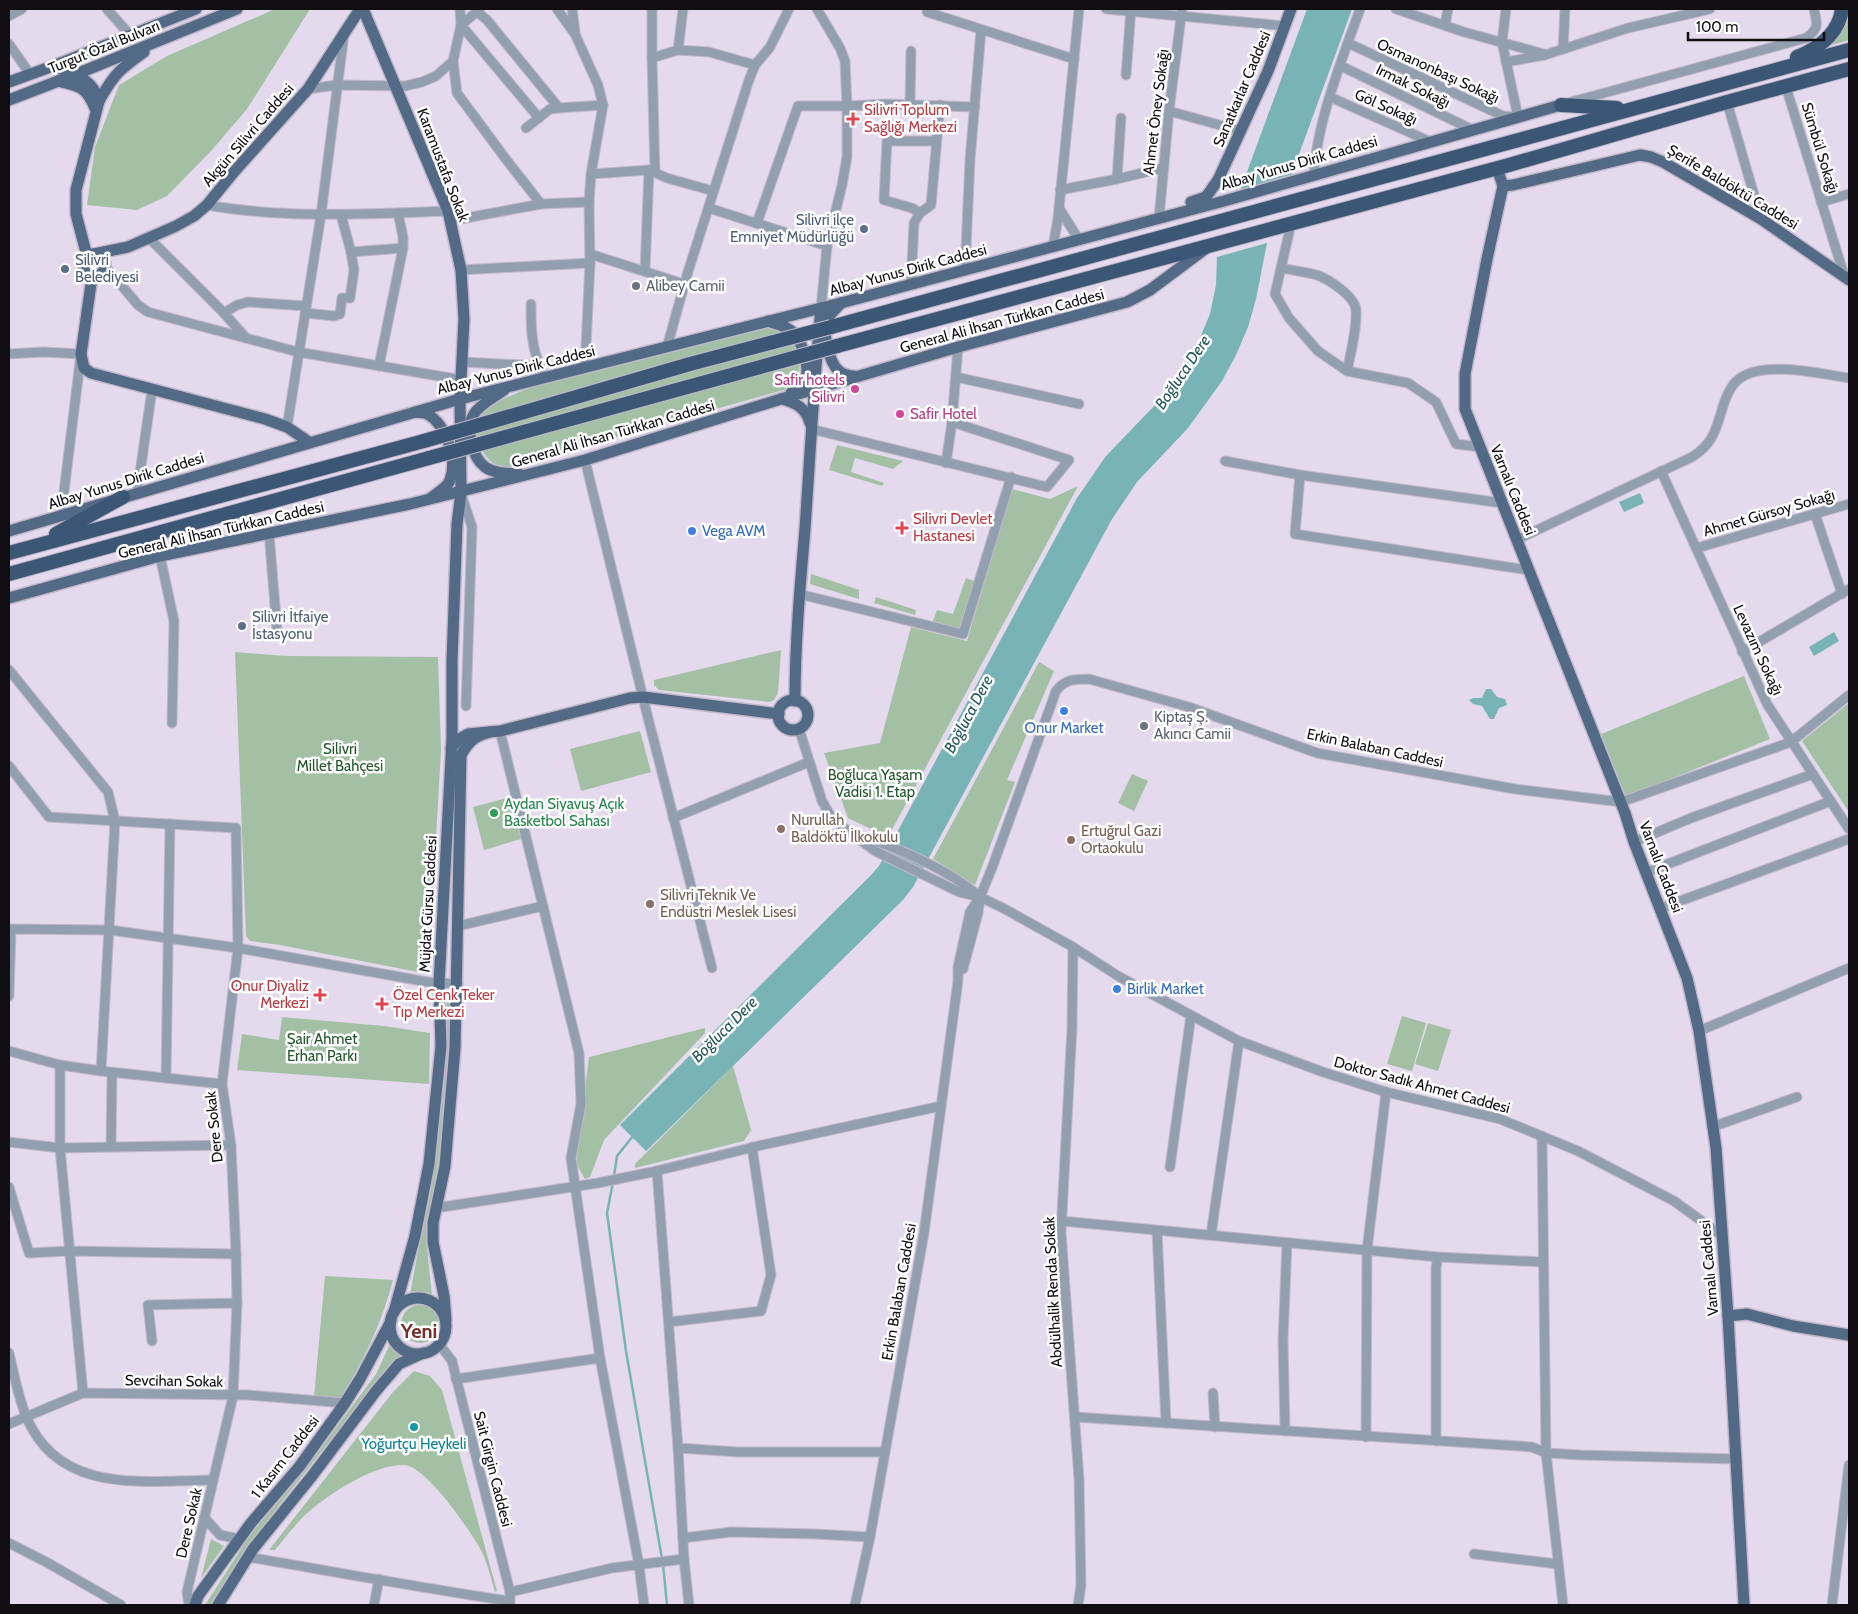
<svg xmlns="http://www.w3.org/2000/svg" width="1858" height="1614" font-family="Cabin,sans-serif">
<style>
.green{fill:#a3c0a5}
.water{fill:#78b3b5}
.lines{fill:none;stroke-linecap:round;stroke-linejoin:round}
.stream{stroke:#78b3b5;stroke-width:2.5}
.minor-casing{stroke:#c2b8ca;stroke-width:11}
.major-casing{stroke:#c2b8ca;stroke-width:14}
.highway-casing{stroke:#c2b8ca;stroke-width:16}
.minor{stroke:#929faf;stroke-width:9}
.major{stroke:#536a86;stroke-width:11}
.highway{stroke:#3c5776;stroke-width:14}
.highway-bridge-casing{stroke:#c2b8ca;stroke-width:16;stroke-linecap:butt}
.highway-bridge{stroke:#3c5776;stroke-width:14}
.health-dot{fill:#e0444e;stroke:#fff;stroke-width:2}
.service-dot{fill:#5c6f8a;stroke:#fff;stroke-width:2}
.worship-dot{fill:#6b7280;stroke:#fff;stroke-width:2}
.hotel-dot{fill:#d1479c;stroke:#fff;stroke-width:2}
.shop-dot{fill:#3f7fe0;stroke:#fff;stroke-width:2}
.leisure-dot{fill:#2e9e5b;stroke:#fff;stroke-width:2}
.education-dot{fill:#8d6e63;stroke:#fff;stroke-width:2}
.culture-dot{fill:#0f9aa8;stroke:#fff;stroke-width:2}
.labels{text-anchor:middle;stroke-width:5;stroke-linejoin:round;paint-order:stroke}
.street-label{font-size:15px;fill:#100d13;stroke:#fff}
.health-label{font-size:15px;fill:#be3a42;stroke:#fff;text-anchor:start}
.service-label{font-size:15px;fill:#4e5e75;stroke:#fff;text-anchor:start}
.worship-label{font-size:15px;fill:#5b616d;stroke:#fff;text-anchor:start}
.hotel-label{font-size:15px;fill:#b23c85;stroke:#fff;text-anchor:end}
.shop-label{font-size:15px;fill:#366cbe;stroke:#fff;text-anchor:start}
.park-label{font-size:15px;fill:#22572c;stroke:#fff}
.leisure-label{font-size:15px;fill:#27864d;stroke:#fff;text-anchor:start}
.education-label{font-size:15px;fill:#785e54;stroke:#fff;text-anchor:start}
.culture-label{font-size:15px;fill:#0d838f;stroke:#fff}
.water-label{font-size:16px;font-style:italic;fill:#225657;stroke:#fff}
.district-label{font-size:20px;font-weight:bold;fill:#752f2b;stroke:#fff}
</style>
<rect width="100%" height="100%" fill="#e4d9ed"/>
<g class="green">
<path d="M275,9H310L247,109L211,151L167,196L137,210L87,205L95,147L119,85L167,56Z"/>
<path d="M1848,9L1849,40L1828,46Z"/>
<path d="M767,328C773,329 782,330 786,334C798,344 804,367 796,381C794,385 790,387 787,389L506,468C502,467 498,466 495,464C482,457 472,432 479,418C486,405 513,395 526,389Z"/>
<path d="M837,445L903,461L893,469L855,458L851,472L884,483L882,486L829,470Z"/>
<path d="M1078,486L888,837L848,818L824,753L880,743L911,627L967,641L1012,489L1050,499Z"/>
<path d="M811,574L859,590V599L810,584Z"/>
<path d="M966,578L974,581L959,629L933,621L937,610L953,614Z"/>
<path d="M876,597L916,610L915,615L874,603Z"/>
<path d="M781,650L778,693L774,700L770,702L659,690L654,685V680Z"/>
<path d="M235,652L286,656L438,657L441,751L428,974L280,945L250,941L246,936Z"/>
<path d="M1039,662L1054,671L1007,780L1015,782L975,885L933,859Z"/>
<path d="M1744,676L1770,739L1626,797L1601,734Z"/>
<path d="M1849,703V812L1802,741Z"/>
<path d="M640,731L651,772L581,791L570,749Z"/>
<path d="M1132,774L1148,781L1134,811L1118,803Z"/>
<path d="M511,797L521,839L484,850L473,807Z"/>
<path d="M450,993L451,1021L441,1144L426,1239L432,1295L423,1293L410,1295L425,1212L445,1053L447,994Z"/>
<path d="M1402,1016L1426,1023L1412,1071L1387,1064Z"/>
<path d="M282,1017L384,1026L430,1033L429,1084L237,1070L242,1034L279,1040Z"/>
<path d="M1428,1023L1451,1030L1438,1071L1415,1064Z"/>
<path d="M705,1028V1033L604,1140L590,1177L585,1179L576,1163L589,1057Z"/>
<path d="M733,1066L751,1130L744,1141L635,1168V1164Z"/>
<path d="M325,1276L393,1280C381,1325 364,1360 339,1400L314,1397Z"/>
<circle cx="420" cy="1324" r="19"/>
<path d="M390,1344L402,1355L381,1376L280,1504L255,1538L213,1605H205L250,1535L309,1464L376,1374Z"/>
<path d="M414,1371L430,1376L442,1390L497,1591L495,1592C491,1579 488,1565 482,1552C472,1533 427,1467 405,1465C377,1463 334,1491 313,1508C298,1520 287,1536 275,1550H269L393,1392Z"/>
<path d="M211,1539L224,1546L201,1578Z"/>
</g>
<g class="water">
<path d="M1307,9H1352L1291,176L1240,191Z"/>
<path d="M1267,243L1256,299L1248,327L1236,355L1222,381L1188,428L1137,482L1112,519L913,887L903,900L646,1151L620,1125L872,874L879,866L1077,498L1106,456L1157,403L1188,360L1200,338L1210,314L1216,285L1217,257Z"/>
<path d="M1640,493L1644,503L1624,512L1619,502Z"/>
<path d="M1834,632L1839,641L1814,656L1809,647Z"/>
<path d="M1486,689H1491L1497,697L1505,699L1507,705L1499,708L1494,719H1490L1482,706L1473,704L1469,700L1473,698H1482Z"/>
</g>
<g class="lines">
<g class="stream">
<path d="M614,1176L617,1156L633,1136"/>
<path d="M613,1182L607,1213L626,1351L662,1559"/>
<path d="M663,1564L667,1605"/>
</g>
<g class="minor-casing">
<g id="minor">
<path d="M107,9L130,35"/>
<path d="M460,9L461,25L453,61L457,93L505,158L541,204"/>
<path d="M480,9L461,25L539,118"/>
<path d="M557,9L575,34L598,85L603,105L591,174L589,202L590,263L585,367"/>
<path d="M572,9L575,31"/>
<path d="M652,9V58"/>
<path d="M817,9L840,48L845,61L847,106V157L842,185L827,246L821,308"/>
<path d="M1106,9L1285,26"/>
<path d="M1396,9L1464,32L1544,54"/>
<path d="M477,12L487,20L559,108L603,105"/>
<path d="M927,12L1074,59"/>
<path d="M9,16L22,9"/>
<path d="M1445,25L1448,9"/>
<path d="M1348,43L1503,116L1518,117L1502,42L1506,9"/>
<path d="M9,44L30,74"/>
<path d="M1563,49L1565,9"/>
<path d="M678,50L709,52L755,65"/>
<path d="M1506,62L1545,55L1628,28L1710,9"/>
<path d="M1341,66L1473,130"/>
<path d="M1126,75L1131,9"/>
<path d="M1786,87L1844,275L1849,276"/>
<path d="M308,89L337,85L405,86L422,82L436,76L453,61"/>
<path d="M1330,97L1431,142"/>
<path d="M1571,102L1806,38C1820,28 1817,24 1814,9"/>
<path d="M1727,102L1761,219"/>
<path d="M910,104L911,51"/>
<path d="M1169,111L1241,131"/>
<path d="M526,128L550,109L559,108"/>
<path d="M655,172L652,58L678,50L683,9"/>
<path d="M591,174L649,170L667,178L713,191"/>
<path d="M1314,174C1317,121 1342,60 1360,9"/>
<path d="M1117,179L1121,118"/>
<path d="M1060,190L1117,179L1163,168"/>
<path d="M1821,202L1849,194"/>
<path d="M207,205C286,219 367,214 448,211"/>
<path d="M709,208L827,246"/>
<path d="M1059,208L1079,240"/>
<path d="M920,213L912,208L884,200L887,141H936"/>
<path d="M1159,218L1169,111L1182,9"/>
<path d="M450,221L541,204L589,202"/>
<path d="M757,223L798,106H847L886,104L975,107"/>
<path d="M1291,224L1275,294L1289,318L1318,351L1347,371L1408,383L1436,402L1456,444L1480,447"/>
<path d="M149,238L222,311L246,338"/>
<path d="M1053,247L1058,218L1079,9"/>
<path d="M351,252L403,248"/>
<path d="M590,254L684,284"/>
<path d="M105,266L138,305L148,312L298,352L462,380"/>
<path d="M1282,268C1294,271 1306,272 1317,275C1328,279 1355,296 1356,310C1357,329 1351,352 1347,371"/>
<path d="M461,270L590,263"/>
<path d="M965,270L970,160L981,30"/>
<path d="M645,271L649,170"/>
<path d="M911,284L914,223L920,213L931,205L940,105"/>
<path d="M531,304C531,327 531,349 542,370"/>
<path d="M224,313L237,305L248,302L306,306"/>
<path d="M305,313L334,316L340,314L342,298H350L354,270L351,252L341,215"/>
<path d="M667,347L687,275L749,80L755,65L770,47L789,9"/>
<path d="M9,354L43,352L81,354L61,516"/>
<path d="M463,362L540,366"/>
<path d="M379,366L403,248V237L398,213"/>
<path d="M956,377L1079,404"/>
<path d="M287,427L321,215L344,34"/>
<path d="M811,429L1047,487L1069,460L952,422"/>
<path d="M585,460L646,710L712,968"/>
<path d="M1225,461L1300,475L1502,503"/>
<path d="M946,463L952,422L958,347"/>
<path d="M1661,471L1767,704L1849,829"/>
<path d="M1300,475L1295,534L1528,570"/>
<path d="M137,493L152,390"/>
<path d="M461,494L472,527L466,706"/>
<path d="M1815,514L1842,594"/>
<path d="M269,533L277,630"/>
<path d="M1518,539L1692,457C1711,445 1715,433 1721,413C1724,402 1729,386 1739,379C1763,360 1821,374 1849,378"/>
<path d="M1697,548L1849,504"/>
<path d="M160,556L174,621L172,723"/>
<path d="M799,594L963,634L1011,477"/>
<path d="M1742,652L1849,589"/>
<path d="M9,670L108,792L115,821L101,1071"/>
<path d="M799,729L822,801L830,815L844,828L875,851L959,892L980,897L1003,908L1073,947L1118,976L1239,1041L1323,1072L1386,1092L1500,1119L1578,1151L1674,1201L1721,1235"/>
<path d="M500,731L579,1053L581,1104L571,1158L600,1358L639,1565L644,1605"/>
<path d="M9,766L49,817L236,828L238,948L222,1084L231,1145L236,1254L237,1303L233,1396L187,1592L189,1605"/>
<path d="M673,818L809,762"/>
<path d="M858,835C896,847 947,869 978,895"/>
<path d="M1634,842L1691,818L1813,774"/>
<path d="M1647,872L1831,801"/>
<path d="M1661,908L1849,839"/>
<path d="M458,926L543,906"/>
<path d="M1073,947L1072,1028L1061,1232L1079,1479L1081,1585L1078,1605"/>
<path d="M963,969L978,913L980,899"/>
<path d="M9,996L11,929L110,930L238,948L428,982L458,984"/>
<path d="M1699,1031L1849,968"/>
<path d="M9,1051L60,1065L101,1071L222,1084"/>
<path d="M60,1065V1148L83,1393"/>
<path d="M166,1078L170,824"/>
<path d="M1712,1127L1797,1097"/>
<path d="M1542,1136L1546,1453L1563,1605"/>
<path d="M9,1142L60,1148L231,1145"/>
<path d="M111,1147L112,1073"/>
<path d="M1170,1167L1191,1015"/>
<path d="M657,1171L678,1448L684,1559L689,1605"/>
<path d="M9,1187L29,1253L69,1251L236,1254"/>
<path d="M436,1208L598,1183L652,1172L758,1146L941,1106"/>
<path d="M1062,1221L1438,1257L1543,1262"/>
<path d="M1157,1231L1166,1423"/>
<path d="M1211,1235L1239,1041"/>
<path d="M669,1322L761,1311L771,1275L752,1147"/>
<path d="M152,1341L148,1305L237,1303"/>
<path d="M439,1344L452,1361L458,1385L510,1592V1605"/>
<path d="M9,1353C14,1374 18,1396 26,1416C58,1495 144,1481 213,1480"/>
<path d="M456,1379L600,1358"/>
<path d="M1213,1393L1215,1427"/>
<path d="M1075,1417L1532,1447L1546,1453L1581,1455L1737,1459"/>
<path d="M9,1424L83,1393L247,1395L345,1403"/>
<path d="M1285,1431L1283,1340L1287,1243"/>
<path d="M1366,1437L1367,1250L1386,1092"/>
<path d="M1436,1441V1267L1438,1257"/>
<path d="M678,1448L738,1452H885"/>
<path d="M204,1517L220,1535L239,1539"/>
<path d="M683,1538L731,1532L815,1534L870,1537"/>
<path d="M9,1543L48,1563L121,1605"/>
<path d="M1474,1554L1558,1564"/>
<path d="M248,1557C335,1572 422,1588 509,1601"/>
<path d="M510,1592L612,1568L684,1559"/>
<path d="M374,1605L379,1579"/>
<path d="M855,1605L870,1537L924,1233L958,981V967L970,912L980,897L992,868L1056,691C1065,679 1075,679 1089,679L1189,707L1317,753L1515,789L1621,802L1791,742L1849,695"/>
<path d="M1832,1605L1849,1465"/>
</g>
</g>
<g class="major-casing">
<g id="major">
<path d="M363,9L448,211L461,270L464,319L460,399L461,492L457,524L452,661V738L439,984L441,1046L429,1164L415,1236L394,1312"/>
<path d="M53,66C74,75 92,77 99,101L76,190V214L87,256"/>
<path d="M58,81C80,86 86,87 95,108"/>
<path d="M9,82L53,66L196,9"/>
<path d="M9,100L74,75L237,9"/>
<path d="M99,101C114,74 120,69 144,52"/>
<path d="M1497,168L1503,186L1487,259L1465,374V409L1625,813L1634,842L1687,978L1699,1031L1716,1148L1728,1316L1744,1605"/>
<path d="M1503,186L1513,185L1640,155L1651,157L1663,162L1761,219L1849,280"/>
<path d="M1191,202L1206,197L1218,180L1268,71L1291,9"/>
<circle cx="94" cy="265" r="11"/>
<path d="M94,254L128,247L176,226L194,216L207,205L233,173L308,89L360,9"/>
<path d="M92,277L81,354L84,368L91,373L265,419L287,427L309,442"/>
<path d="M841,303C836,309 828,315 826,322C823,334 829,363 839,371C844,375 848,376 854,376"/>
<path d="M768,321C775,324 784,325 790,330C802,338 812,370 804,384C801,388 795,390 791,393"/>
<path d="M504,390C495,397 480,404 474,414C465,429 472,457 485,467C495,474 508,473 519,474"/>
<path d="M782,399C796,403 806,408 810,423"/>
<path d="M415,412C418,413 424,412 427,414C446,424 458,460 450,480C448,487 437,493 431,498"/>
<path d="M9,531L460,399L841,303L1224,201L1561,105"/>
<path d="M9,598L160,556L410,504L585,460L781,399L958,347L1127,302L1150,290L1205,249"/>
<circle cx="793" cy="715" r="15"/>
<path d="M795,701C795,643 800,587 805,529C810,455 814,382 821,308"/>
<path d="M451,748L459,739L468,734L500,731L630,698L643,697L779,714"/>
<circle cx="418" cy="1326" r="28"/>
<path d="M1728,1316L1747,1314L1793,1326L1849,1335"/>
<path d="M446,1320L444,1296L433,1242V1223L445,1166L455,1048L461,755C469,741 475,736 490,732"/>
<path d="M195,1605L198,1596L251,1523L299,1467L345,1403L360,1379L391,1321"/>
<path d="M218,1605L253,1549L312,1476L376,1391L399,1364L423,1353"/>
</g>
</g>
<g class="highway-casing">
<g id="highway">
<path d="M1797,57C1819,48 1839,33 1842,9"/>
<path d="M1561,105L1617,108"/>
<path d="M831,327L1849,50"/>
<path d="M837,346L1509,165L1727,102L1849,69"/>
<path d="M56,534L123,497"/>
<path d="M9,553L424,441"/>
<path d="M9,574L429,458"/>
</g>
</g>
<use href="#minor" class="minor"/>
<use href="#major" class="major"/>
<use href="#highway" class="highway"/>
<g class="highway-bridge-casing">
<g id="highway-bridge">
<path d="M424,441L690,364L831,327"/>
<path d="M429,458L837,346"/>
</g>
</g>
<use href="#highway-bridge" class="highway-bridge"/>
</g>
<g class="health-dot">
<path d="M850.5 111.5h5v5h5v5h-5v5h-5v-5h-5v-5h5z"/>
<path d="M899.5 520.5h5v5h5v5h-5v5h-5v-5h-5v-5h5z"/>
<path d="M317.5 987.5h5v5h5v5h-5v5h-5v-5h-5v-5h5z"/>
<path d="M379.5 996.5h5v5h5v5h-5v5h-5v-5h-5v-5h5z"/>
</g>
<g class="service-dot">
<circle cx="864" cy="229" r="5"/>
<circle cx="65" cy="269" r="5"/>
<circle cx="242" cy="626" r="5"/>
</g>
<g class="worship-dot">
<circle cx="636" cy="286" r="5"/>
<circle cx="1144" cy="726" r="5"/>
</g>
<g class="hotel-dot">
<circle cx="855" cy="389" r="5"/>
<circle cx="900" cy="414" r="5"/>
</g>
<g class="shop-dot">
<circle cx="692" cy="531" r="5"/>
<circle cx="1064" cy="711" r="5"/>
<circle cx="1117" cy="989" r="5"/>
</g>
<circle class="leisure-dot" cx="494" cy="813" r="5"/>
<g class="education-dot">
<circle cx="781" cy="829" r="5"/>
<circle cx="1071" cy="840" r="5"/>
<circle cx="650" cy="904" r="5"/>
</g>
<circle class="culture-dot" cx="414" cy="1427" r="5"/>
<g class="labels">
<g class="street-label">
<text transform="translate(104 47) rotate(-22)" y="5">Turgut Özal Bulvarı</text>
<text transform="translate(1438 71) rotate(25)" y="5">Osmanonbaşı Sokağı</text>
<text transform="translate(1413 86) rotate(26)" y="5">Irmak Sokağı</text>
<text transform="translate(1242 89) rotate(-67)" y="5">Sanatkarlar Caddesi</text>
<text transform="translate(1386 107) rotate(24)" y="5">Göl Sokağı</text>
<text transform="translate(1156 112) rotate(-83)" y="5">Ahmet Öney Sokağı</text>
<text transform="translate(248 135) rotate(-49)" y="5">Akgün Silivri Caddesi</text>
<text transform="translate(1820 148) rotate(73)" y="5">Sümbül Sokağı</text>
<text transform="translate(1299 163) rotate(-16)" y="5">Albay Yunus Dirik Caddesi</text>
<text transform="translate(443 165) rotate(69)" y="5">Karamustafa Sokak</text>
<text transform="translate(1733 187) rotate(31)" y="5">Şerife Baldöktü Caddesi</text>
<text transform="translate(908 270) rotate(-15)" y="5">Albay Yunus Dirik Caddesi</text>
<text transform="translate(1002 321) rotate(-15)" y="5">General Ali İhsan Türkkan Caddesi</text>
<text transform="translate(516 370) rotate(-14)" y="5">Albay Yunus Dirik Caddesi</text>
<text transform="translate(613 434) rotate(-16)" y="5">General Ali İhsan Türkkan Caddesi</text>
<text transform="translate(126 481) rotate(-17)" y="5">Albay Yunus Dirik Caddesi</text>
<text transform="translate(1513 490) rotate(68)" y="5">Varnalı Caddesi</text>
<text transform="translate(1769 513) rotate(-16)" y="5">Ahmet Gürsoy Sokağı</text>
<text transform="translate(221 530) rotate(-13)" y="5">General Ali İhsan Türkkan Caddesi</text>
<text transform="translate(1758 650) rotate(65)" y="5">Levazım Sokağı</text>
<text transform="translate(1375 748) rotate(12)" y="5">Erkin Balaban Caddesi</text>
<text transform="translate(1661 867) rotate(69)" y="5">Varnalı Caddesi</text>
<text transform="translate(428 904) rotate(-87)" y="5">Müjdat Gürsu Caddesi</text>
<text transform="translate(1422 1085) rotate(15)" y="5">Doktor Sadık Ahmet Caddesi</text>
<text transform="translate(214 1127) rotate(-96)" y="5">Dere Sokak</text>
<text transform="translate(1709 1268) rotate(-95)" y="5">Varnalı Caddesi</text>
<text transform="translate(899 1292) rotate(-80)" y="5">Erkin Balaban Caddesi</text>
<text transform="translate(1053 1292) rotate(-93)" y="5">Abdülhalik Renda Sokak</text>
<text transform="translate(174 1381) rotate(1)" y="5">Sevcihan Sokak</text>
<text transform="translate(285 1457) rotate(-52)" y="5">1 Kasım Caddesi</text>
<text transform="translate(493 1469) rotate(76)" y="5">Sait Girgin Caddesi</text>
<text transform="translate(189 1523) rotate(-77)" y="5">Dere Sokak</text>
</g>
<g class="health-label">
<text x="864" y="115">Silivri Toplum<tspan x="864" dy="17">Sağlığı Merkezi</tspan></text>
<text x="913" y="524">Silivri Devlet<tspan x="913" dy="17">Hastanesi</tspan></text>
<text x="309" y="991" text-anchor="end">Onur Diyaliz<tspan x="309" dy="17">Merkezi</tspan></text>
<text x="393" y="1000">Özel Cenk Teker<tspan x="393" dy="17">Tıp Merkezi</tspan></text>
</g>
<g class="service-label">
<text x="854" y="225" text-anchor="end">Silivri ilçe<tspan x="854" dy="17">Emniyet Müdürlüğü</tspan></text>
<text x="75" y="265">Silivri<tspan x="75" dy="17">Belediyesi</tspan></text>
<text x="252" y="622">Silivri İtfaiye<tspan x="252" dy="17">İstasyonu</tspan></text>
</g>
<g class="worship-label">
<text x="646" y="291">Alibey Camii</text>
<text x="1154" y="722">Kiptaş Ş.<tspan x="1154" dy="17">Akıncı Camii</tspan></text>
</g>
<g class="hotel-label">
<text x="845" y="385">Safir hotels<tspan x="845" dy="17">Silivri</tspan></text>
<text x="910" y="419" text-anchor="start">Safir Hotel</text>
</g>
<g class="shop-label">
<text x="702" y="536">Vega AVM</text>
<text x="1064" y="733" text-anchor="middle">Onur Market</text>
<text x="1127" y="994">Birlik Market</text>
</g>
<g class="park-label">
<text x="340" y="754">Silivri<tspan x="340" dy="17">Millet Bahçesi</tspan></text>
<text x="875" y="780">Boğluca Yaşam<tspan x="875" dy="17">Vadisi 1. Etap</tspan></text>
<text x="322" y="1044">Şair Ahmet<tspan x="322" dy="17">Erhan Parkı</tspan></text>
</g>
<g class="leisure-label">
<text x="504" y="809">Aydan Siyavuş Açık<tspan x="504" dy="17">Basketbol Sahası</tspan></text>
</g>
<g class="education-label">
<text x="791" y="825">Nurullah<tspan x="791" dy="17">Baldöktü İlkokulu</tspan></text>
<text x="1081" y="836">Ertuğrul Gazi<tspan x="1081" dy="17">Ortaokulu</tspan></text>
<text x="660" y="900">Silivri Teknik Ve<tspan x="660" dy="17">Endüstri Meslek Lisesi</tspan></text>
</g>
<g class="culture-label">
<text x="414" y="1449">Yoğurtçu Heykeli</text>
</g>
<g class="water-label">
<text transform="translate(1182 372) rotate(-56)" y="6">Boğluca Dere</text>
<text transform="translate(968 714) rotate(-62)" y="6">Boğluca Dere</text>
<text transform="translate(724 1029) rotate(-45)" y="6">Boğluca Dere</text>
</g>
<g class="district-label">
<text x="419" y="1338">Yeni</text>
</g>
</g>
<rect width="1858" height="1614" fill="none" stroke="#100d13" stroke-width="20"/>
<path d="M1688 32v8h136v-8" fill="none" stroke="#100d13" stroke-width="2.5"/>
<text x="1696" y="32" font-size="15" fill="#100d13" stroke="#ffffff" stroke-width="4" paint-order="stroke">100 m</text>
</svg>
